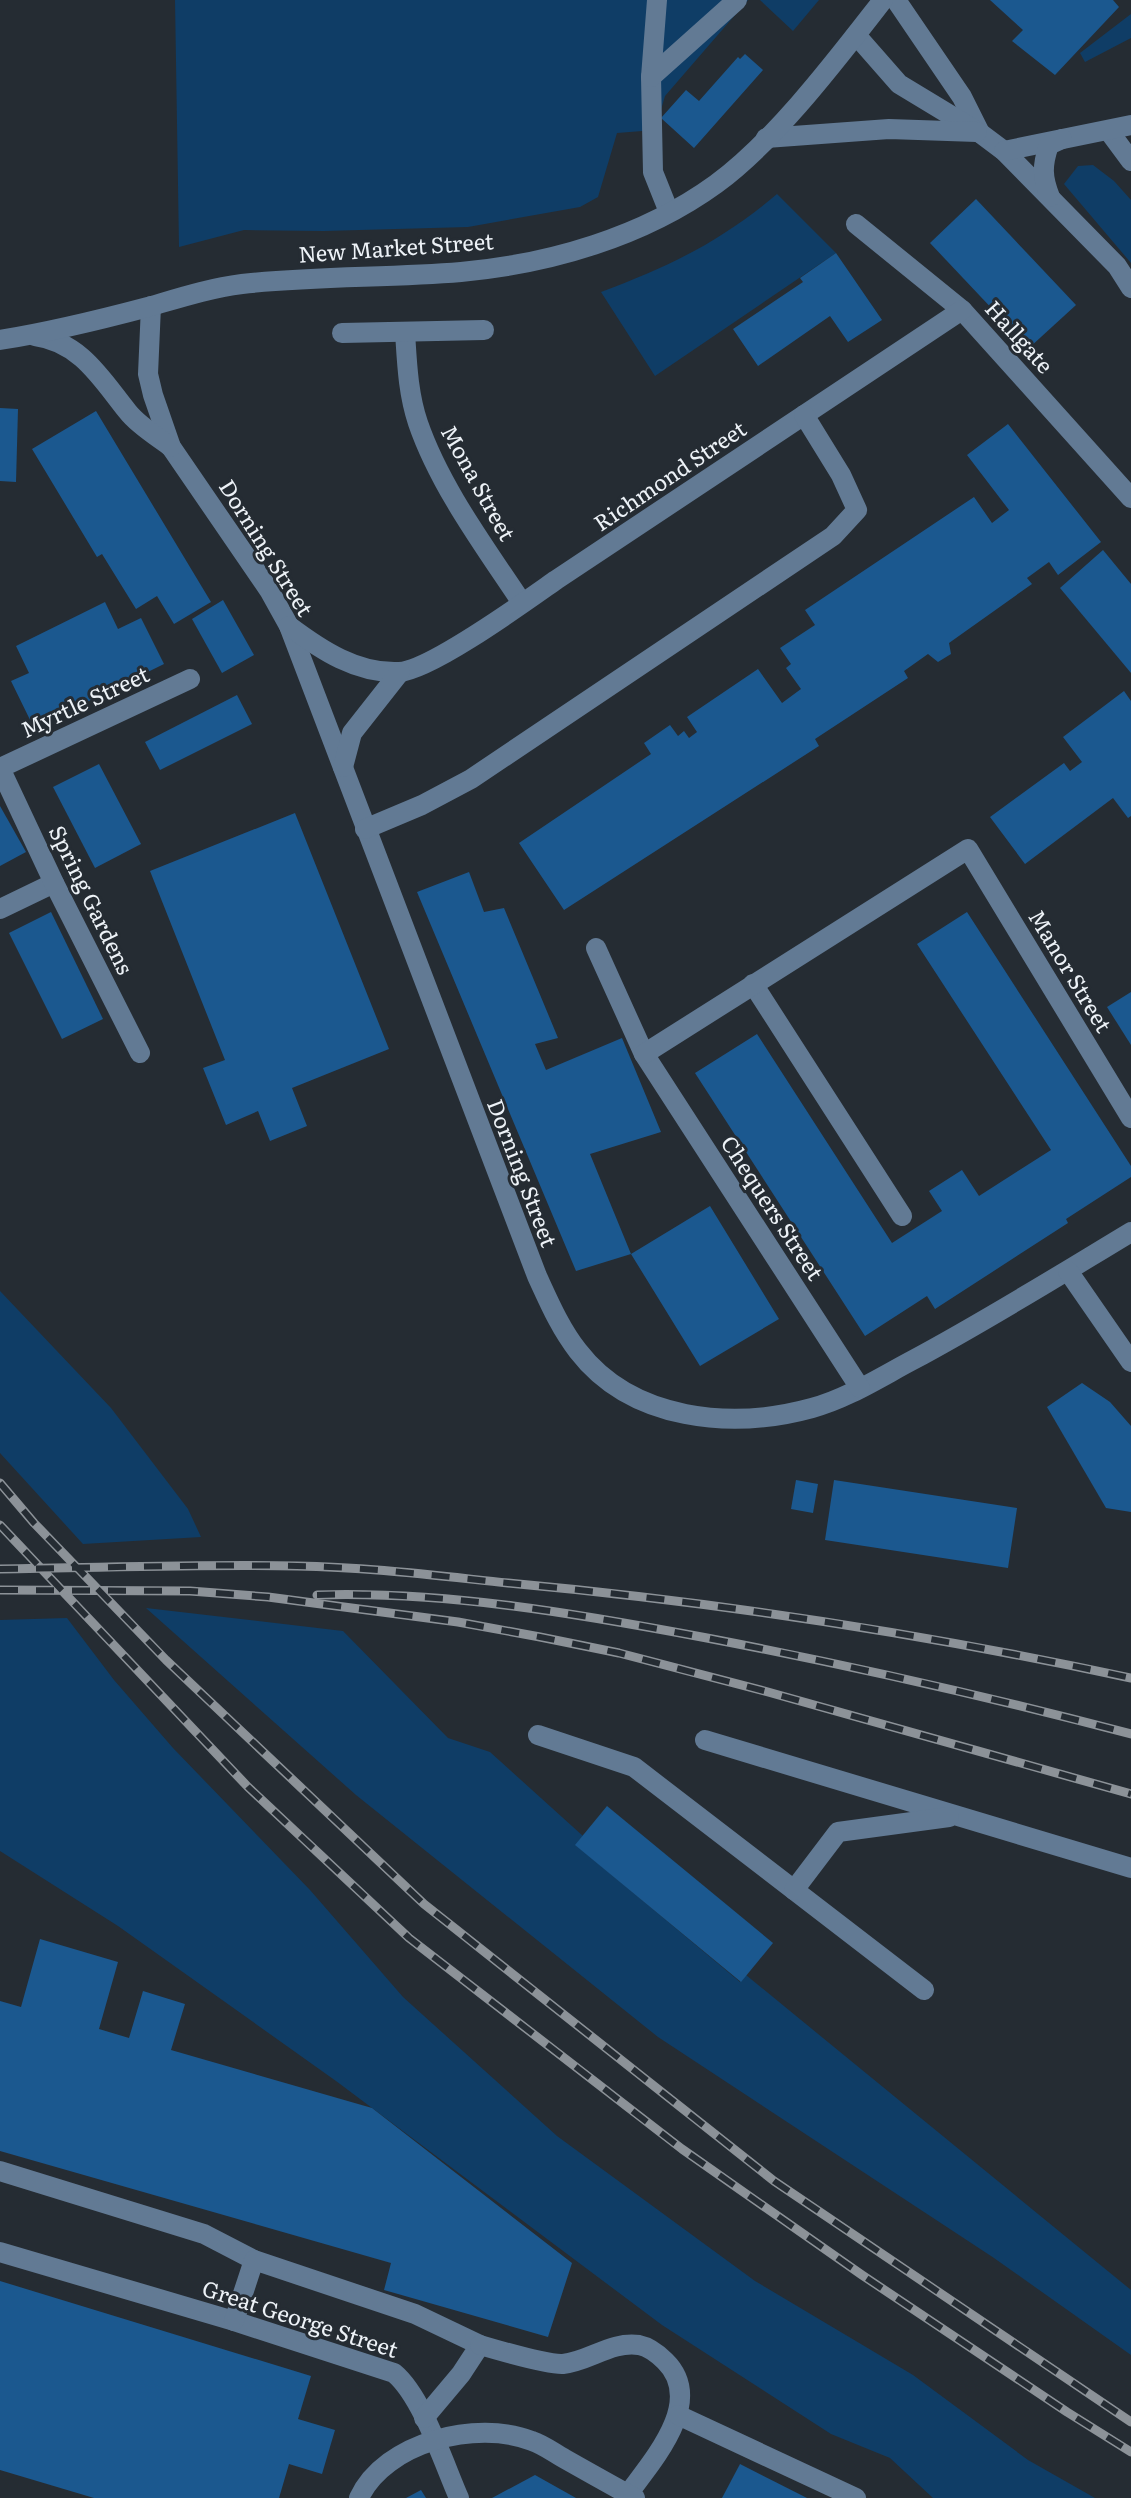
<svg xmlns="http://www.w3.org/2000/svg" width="1131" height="2498" font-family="Literata,serif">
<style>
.green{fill:#0f3d66}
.building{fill:#1b588f}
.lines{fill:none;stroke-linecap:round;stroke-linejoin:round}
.minor{stroke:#627a94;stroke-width:20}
.rail-casing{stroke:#8c9298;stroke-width:9}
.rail{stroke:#252c33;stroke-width:6;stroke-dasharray:18;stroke-linecap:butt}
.labels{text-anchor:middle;stroke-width:6;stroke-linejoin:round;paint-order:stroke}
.street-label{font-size:22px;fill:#edf2f7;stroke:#252c33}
</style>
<rect width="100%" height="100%" fill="#252c33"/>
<g class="green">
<path d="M175,0H748L665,96L655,130L617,133L598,197L580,207L468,227L324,231L244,230L179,247Z"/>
<path d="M760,0H819L793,31Z"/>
<path d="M1131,14V38L1085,62L1080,53Z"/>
<path d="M1093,165L1114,181L1131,200V263L1064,184L1078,166Z"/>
<path d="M777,194L836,253L655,376L601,292C670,266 720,242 777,194Z"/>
<path d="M0,1291L111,1408L188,1509L201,1537L83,1544L0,1453Z"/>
<path d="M146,1608L343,1631L448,1738L490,1752L583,1836L576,1845L740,1982L746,1975L1131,2290V2355L994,2258L658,2037L356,1795Z"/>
<path d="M67,1618L114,1680L173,1748L310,1890L403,1997L557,2136L755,2281L913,2375L1028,2460L1095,2498H933L890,2458L831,2434L662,2325L336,2081L118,1926L0,1851V1620Z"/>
</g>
<g class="building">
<path d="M990,0H1113L1119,7L1055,75L1012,41L1023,30Z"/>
<path d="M745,54L763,70L694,148L661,118L686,90L699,101L738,57L740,59Z"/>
<path d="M976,199L1076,305L1029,348L930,243Z"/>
<path d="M836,253L882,320L848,342L830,316L758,366L733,329L803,282L800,278Z"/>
<path d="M0,408L18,409L16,482L0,481Z"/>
<path d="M96,411L211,602L174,624L157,596L136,609L102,554L97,557L32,449Z"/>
<path d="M1008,424L1101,542L1058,575L1049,562L1027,578L1032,584L949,643L951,654L938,662L928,654L904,671L908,678L815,739L819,746L564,910L519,843L651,754L644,743L670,725L678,736L684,731L689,738L697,732L687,717L758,669L782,703L801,689L786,668L791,664L780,648L815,625L805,610L974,497L992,523L1009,510L967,455Z"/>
<path d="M1103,550L1131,584V673L1060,588Z"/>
<path d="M223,600L254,655L222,673L192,619Z"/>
<path d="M105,602L118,629L141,618L164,664L34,728L11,681L29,673L16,646Z"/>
<path d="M1124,691L1131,701V816L1128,818L1113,798L1025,864L990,817L1064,763L1070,771L1082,762L1063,737Z"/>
<path d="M237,695L252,724L160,770L145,742Z"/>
<path d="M99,764L141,844L95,868L53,787Z"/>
<path d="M0,806L26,852L0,866Z"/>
<path d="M295,813L389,1049L292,1088L307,1126L270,1141L258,1111L226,1125L203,1068L225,1060L150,871Z"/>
<path d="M469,872L484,912L504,908L558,1038L535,1044L546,1070L622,1038L661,1132L590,1154L631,1254L710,1206L779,1319L700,1366L631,1254L576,1271L417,892Z"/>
<path d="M51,912L103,1019L62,1039L9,933Z"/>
<path d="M967,912L1131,1166V1177L1066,1219L1068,1223L935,1309L927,1296L865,1336L695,1073L757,1034L892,1243L942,1211L929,1191L962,1170L979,1196L1051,1150L917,944Z"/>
<path d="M1131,992V1045L1107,1007Z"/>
<path d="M1082,1383L1110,1402L1131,1426V1512L1106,1508L1047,1407Z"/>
<path d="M796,1480L818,1484L813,1513L791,1509Z"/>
<path d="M834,1480L1017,1508L1008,1568L825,1540Z"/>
<path d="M607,1806L773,1943L741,1982L575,1845Z"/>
<path d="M40,1939L118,1962L99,2029L129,2038L143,1991L185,2004L171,2050L372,2108L572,2263L548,2337L384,2290L391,2263L0,2151V2001L21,2007Z"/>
<path d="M0,2281L311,2376L298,2419L335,2430L322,2474L289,2464L279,2498H94L0,2470Z"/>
<path d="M740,2464L807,2498H722Z"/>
<path d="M535,2475L576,2498H492Z"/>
<path d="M421,2490L426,2498H406Z"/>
</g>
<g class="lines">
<g class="minor">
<path d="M657,0L651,77L653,172L669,212"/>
<path d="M896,0L962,97L980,133"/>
<path d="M856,35L899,84L980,133L1004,151L1117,266L1131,288"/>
<path d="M651,77L737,0"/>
<path d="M1111,134L1131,161"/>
<path d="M766,138L889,129L977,132"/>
<path d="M1004,151L1131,125"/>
<path d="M1050,197C1042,177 1042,165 1049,145L1062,139"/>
<path d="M856,224L962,310L1131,498"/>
<path d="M151,306L148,374L153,395L171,447L269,590L289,626L537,1276C549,1302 560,1328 578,1351C632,1421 732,1430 812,1408C846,1399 879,1378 911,1361C986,1321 1058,1276 1131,1232"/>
<path d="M405,332C407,363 408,393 418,423C440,487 485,547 522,603"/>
<path d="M342,333L484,330"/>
<path d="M35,336C81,342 102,380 128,412C139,426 158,437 171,447"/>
<path d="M0,340C50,332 99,320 148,307C179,298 210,288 242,284C315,276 388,278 461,272C549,264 643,237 716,184C776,140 837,59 883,0"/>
<path d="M289,626C321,650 357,674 399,672C431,670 526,601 556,580C691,490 827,400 962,310"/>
<path d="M343,767L352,733L400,672"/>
<path d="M365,829L422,805L471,779L833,536L857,510L841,475L804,415"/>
<path d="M0,909L54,883"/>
<path d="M596,948L644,1054L860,1388"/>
<path d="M753,984L902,1216"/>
<path d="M140,1053L54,883L0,768L190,679"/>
<path d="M644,1054L968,849L1131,1118"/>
<path d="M1068,1271L1131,1362"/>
<path d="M538,1735L634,1767L924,1990"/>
<path d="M705,1740L1131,1868"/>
<path d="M794,1890L838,1832L949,1817"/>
<path d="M0,2171L204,2234L254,2260"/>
<path d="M0,2252L234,2321L394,2373C422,2396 444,2464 459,2498"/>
<path d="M234,2321L254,2260L415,2314L480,2345L461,2374L424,2418"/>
<path d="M480,2345C497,2350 548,2365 563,2364C590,2361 611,2341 639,2345C649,2347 658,2354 665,2361C706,2401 653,2460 628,2494"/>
<path d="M678,2415L856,2498"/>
<path d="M359,2498C385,2442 477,2419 532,2441C544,2445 554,2453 565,2459C588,2472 611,2485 635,2498"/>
</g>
<g class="rail-casing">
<g id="rail">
<path d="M0,1483L34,1523L166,1660L424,1904L774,2181L1131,2422"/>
<path d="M0,1525L248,1787L409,1938L682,2149L862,2275L1067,2412L1131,2452"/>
<path d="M0,1569C99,1568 198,1564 297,1566C367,1567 439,1576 508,1583C718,1602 925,1634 1131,1678"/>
<path d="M0,1590L190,1591L268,1597L458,1622L540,1637L619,1653L768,1692L1131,1794"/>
<path d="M317,1595C448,1591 579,1614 707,1638C849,1665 990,1697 1131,1734"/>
</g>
</g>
<use href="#rail" class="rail"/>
</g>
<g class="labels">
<g class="street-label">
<text transform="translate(396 248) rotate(-4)" y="8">New Market Street</text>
<text transform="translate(1019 337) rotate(48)" y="8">Hallgate</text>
<text transform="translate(670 476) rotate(-34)" y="8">Richmond Street</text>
<text transform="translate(478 483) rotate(61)" y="8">Mona Street</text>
<text transform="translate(266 548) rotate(58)" y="8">Dorning Street</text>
<text transform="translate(85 702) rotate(-25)" y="8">Myrtle Street</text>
<text transform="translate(91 900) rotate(64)" y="8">Spring Gardens</text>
<text transform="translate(1070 971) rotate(59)" y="8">Manor Street</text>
<text transform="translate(522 1173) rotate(69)" y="8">Dorning Street</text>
<text transform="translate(772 1208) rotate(57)" y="8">Chequers Street</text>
<text transform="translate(300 2319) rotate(18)" y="8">Great George Street</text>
</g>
</g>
</svg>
